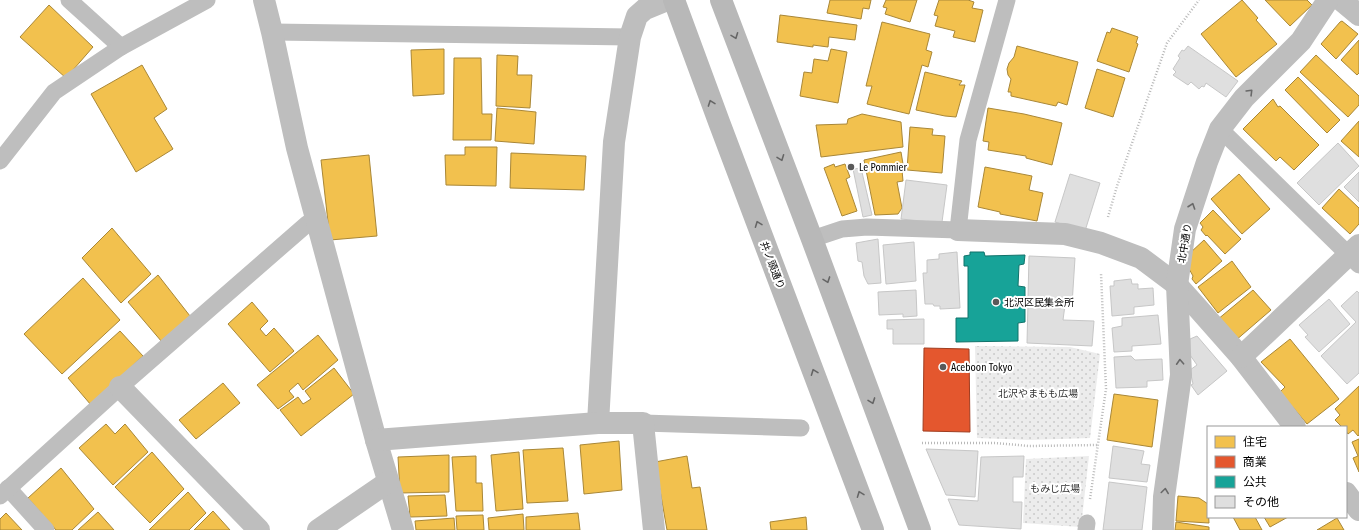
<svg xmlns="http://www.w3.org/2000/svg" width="1359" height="530" font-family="'Fira Sans Condensed','Noto Sans JP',sans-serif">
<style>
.park{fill:url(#park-dots)}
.homes{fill:#f2c14e;stroke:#a98737}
.shops{fill:#e4572e;stroke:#a03d20}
.public{fill:#17a398;stroke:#10726a}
.building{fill:#dfdfdf;stroke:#c7c7c7}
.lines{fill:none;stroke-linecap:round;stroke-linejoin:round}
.path{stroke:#b9b9b9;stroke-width:2.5;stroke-dasharray:1 2;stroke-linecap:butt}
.lane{stroke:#bebebe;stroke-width:17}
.street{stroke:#bebebe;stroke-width:22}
.secondary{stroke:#b8b8b8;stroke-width:22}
.oneway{stroke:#656565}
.oneway2{stroke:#686868}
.poi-dot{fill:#595959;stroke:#fff;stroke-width:1.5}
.labels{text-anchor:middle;stroke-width:4;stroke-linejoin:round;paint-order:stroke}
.poi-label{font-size:10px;fill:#000;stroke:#fff;text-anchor:start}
.street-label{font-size:10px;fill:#000;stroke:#fff}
.park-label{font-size:10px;fill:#333;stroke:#fff}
</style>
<defs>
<pattern id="park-dots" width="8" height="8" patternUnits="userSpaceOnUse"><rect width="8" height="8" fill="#ececec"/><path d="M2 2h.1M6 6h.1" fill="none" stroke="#c9c9c9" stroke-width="1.8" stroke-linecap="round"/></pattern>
</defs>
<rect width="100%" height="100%" fill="#fff"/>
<g class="park">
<path d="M975,346L1070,347L1100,354L1090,438L1030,440L977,438Z"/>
<path d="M1089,456L1081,527L1023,523L1026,459Z"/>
</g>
<g class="homes">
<path d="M830,0H871L869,9L863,8L861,19L827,13Z"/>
<path d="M886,0H917L910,22L885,14L887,8L883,7Z"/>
<path d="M939,0H968L974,2L972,8L983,10L975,42L953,37L955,31L935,26L938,16L934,15Z"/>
<path d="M1242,0L1258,18L1256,20L1277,44L1236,77L1201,34Z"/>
<path d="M1265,0H1307L1312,5L1290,26Z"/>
<path d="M49,5L93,47L66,78L20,37Z"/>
<path d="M780,15L857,25L855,40L829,37L828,47L813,45V47L777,42Z"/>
<path d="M1342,21L1358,34L1336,59L1321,44L1340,22Z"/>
<path d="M882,22L930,34L926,50L932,52L928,67L922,65L909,114L867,104L872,86H866Z"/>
<path d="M1112,28L1138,37L1136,43L1138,44L1129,72L1097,61L1107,32L1110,33Z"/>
<path d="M1359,40V73L1357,75L1341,60Z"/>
<path d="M1017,46L1078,62L1067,105L1058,102L1056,106L1011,96V92H1008L1011,79L1008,75L1007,69L1009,63L1014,57Z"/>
<path d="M444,49V94L413,96L411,50Z"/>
<path d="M831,49L847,52L838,103L800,96L804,72L812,73L814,59L828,61Z"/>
<path d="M497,55L518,56L517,75H532L530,108L496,106Z"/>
<path d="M1316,55L1359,96V105L1348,117L1300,72Z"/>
<path d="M454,58H481L482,114H492L491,140H453Z"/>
<path d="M142,65L167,109L154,118L173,149L136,172L91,94Z"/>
<path d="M1097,69L1125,78L1113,117L1085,108Z"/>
<path d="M925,72L962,81L959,85H965L956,117L945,116L916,110Z"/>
<path d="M1298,77L1340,120L1327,133L1285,90Z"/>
<path d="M1273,99L1278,107L1280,106L1319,145L1294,170L1280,157L1276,161L1243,129Z"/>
<path d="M497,108L536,112L534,144L495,141Z"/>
<path d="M988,108L1024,114L1062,123L1052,165L1026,158V156L988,150L989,142L983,141Z"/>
<path d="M862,114L901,122L903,147L821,157L816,125L847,124L848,119Z"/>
<path d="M1359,121V157L1341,141Z"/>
<path d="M910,127L933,129L932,135L945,136L942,173L907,170Z"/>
<path d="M465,147H497L496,186L446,185L445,155H465Z"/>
<path d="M901,152L904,170H902L903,181L897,182L902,208L898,214L875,215L864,160Z"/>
<path d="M511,153L586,156L584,190L510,188Z"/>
<path d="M369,155L377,236L330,240L321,160Z"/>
<path d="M834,164L835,167L845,164L850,177L846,179L857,211L842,216L824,168Z"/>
<path d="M985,167L1032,176L1029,190L1043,193L1037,221L1000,214V212L978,207Z"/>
<path d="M1239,174L1270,209L1242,234L1211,199Z"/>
<path d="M1339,189L1359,208V224L1350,234L1322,208Z"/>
<path d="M1213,210L1241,239L1225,254L1207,235L1206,236L1201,230L1203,227L1200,223Z"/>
<path d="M112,228L151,274L121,303L82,258Z"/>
<path d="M1204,240L1222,261L1196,284L1192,279L1193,276L1188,267L1190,253Z"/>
<path d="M1232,261L1251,287L1218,313L1198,287Z"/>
<path d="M158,275L190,316L162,342L128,302Z"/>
<path d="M83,278L120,320L62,374L24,334Z"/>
<path d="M1253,290L1271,310L1235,341L1217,320Z"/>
<path d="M252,302L268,321L260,329L266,336L274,328L294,351L270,372L228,324Z"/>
<path d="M120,331L143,356L91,405L68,378Z"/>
<path d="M318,335L338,360L303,390L298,383L289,391L294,397L278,409L257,385Z"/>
<path d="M1290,339L1339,399L1307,424L1280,392L1285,387L1261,362Z"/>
<path d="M334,368L354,394L301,436L280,410L298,397L303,404L311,399L305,391Z"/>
<path d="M223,383L240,403L196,439L179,420Z"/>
<path d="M1359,386V435L1358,436L1353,430L1348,434L1346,431V427H1342L1335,420L1340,415L1335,409Z"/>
<path d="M1114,394L1158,400L1152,447L1107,440Z"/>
<path d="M106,424L115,434L125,424L148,452L113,485L79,448Z"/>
<path d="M1359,439V472L1353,458L1358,456L1352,442Z"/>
<path d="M619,441L622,490L584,494L580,445Z"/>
<path d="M563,448L568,501L527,503L523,450Z"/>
<path d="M152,452L184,489L150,523L115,487Z"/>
<path d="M519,452L523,509L496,511L491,455Z"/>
<path d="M449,455V492L400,493L398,457Z"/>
<path d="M476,456V483H482L483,511H456L452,457Z"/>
<path d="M687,456L692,488L700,487L707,530H667L655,462Z"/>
<path d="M61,468L94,509L72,530H56L28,498Z"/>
<path d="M188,492L206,513L189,530H149Z"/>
<path d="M445,495L447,516L410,517L408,496Z"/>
<path d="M1178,496L1199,498L1208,504L1209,523L1176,521Z"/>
<path d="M213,511L230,530H194Z"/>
<path d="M98,512L114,530H78Z"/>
<path d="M6,513L22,530H0V519Z"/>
<path d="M578,513L580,530H526V517Z"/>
<path d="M523,514L524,530H489L488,518Z"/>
<path d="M483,515L484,530H457L456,516Z"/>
<path d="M806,517L807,530H771L770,522Z"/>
<path d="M1233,517H1255L1262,530H1240Z"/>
<path d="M1264,517H1288L1270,527Z"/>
<path d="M454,518L455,530H416L415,521Z"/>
<path d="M1337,518L1344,530H1317Z"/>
<path d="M1176,522L1209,527V530H1175Z"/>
</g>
<path class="shops" d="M924,348L969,349L970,432L923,431Z"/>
<path class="public" d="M970,252H984L985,256L1025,255L1024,264L1019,265L1018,286L1025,287V322L1018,323V341L956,342V318H968V266H964V256L970,255Z"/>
<g class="building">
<path d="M1188,46L1238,81L1226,97L1206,83L1204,87L1202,86L1199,89L1191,82L1188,85L1173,75L1176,72L1173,69L1180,58L1178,56L1182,50L1184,51Z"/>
<path d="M1338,143L1359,166L1319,205L1297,183Z"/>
<path d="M861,168L872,215L863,217L853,169Z"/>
<path d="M1359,172V202L1344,187Z"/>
<path d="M1070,174L1100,183L1085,231L1055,222Z"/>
<path d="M906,180L947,185L942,222L941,223L901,219Z"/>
<path d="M878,239L881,283L868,284L864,276L862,262L858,261L856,243Z"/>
<path d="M914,242L916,281L886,284L883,245Z"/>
<path d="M957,252L960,308L940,309V306H934L933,304H925L923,273H927V260L939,259V254Z"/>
<path d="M1029,256L1075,258L1072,305H1065L1063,320L1094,321L1092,346L1027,343L1028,302H1032V297H1028Z"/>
<path d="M1131,279L1132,284H1138V289L1153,288L1154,305L1134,307V314L1112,316L1110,286H1114V281Z"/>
<path d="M916,290L917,316L903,317V314L879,315L878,292Z"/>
<path d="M1357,291L1359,293V373L1347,384L1321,356L1356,322L1341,306Z"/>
<path d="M1329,299L1350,324L1319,352L1305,337L1308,335L1299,325Z"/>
<path d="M1158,315L1161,344L1132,346V351L1114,352L1112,328L1122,326V318Z"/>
<path d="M924,319V344H893V329H887V320Z"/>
<path d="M1197,336L1227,371L1198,395L1191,385L1193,384L1190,370L1197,365L1190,355V339Z"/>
<path d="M1131,356L1135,360L1162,359L1163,380L1147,381V387L1116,388L1114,357Z"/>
<path d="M1113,446L1144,451L1141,464L1150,465L1147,482L1109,478Z"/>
<path d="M926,449L978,451L975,497L946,495Z"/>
<path d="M1024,456L1023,477H1013V502H1022L1021,529L959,525L948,499L978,501L981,457Z"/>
<path d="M1109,482L1147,487L1142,530H1103Z"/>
</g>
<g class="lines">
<g class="path">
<path d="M1108,217L1117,186L1167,43L1199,0"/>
<path d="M922,443H995L1029,446L1098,445"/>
<path d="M1090,499L1106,389L1101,273"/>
</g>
<g class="lane">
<path d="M69,0L121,47"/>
<path d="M272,32L630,37"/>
<path d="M1220,129L1359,265"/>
<path d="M0,161L54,92L121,47L207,0"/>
<path d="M812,239L842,229L867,227L958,230L968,140L1007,0"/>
<path d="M643,423L801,428"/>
<path d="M8,488L46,530"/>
<path d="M0,496L120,387L307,224L317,217"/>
<path d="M1086,530L1087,523"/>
</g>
<g class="street">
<path d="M264,0L272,32L297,148L376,440L403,530"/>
<path d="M1341,0L1359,15"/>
<path d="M958,230L1065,234L1101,243L1141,258L1177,285L1195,305L1241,357L1295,427"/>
<path d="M1241,357L1359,245"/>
<path d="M120,387L259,530"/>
<path d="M598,423L614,142L630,37L637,16L645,9L667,0"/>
<path d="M376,440L598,423H643L654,530"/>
<path d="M1346,493L1359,510"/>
<path d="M318,530L388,482"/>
<path d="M1163,530L1164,497L1181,375L1177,285L1185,229L1207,162L1220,129L1244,98L1301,41L1328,0"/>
</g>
<g class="secondary">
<path d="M674,0L719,122L873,530"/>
<path d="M721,0L812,239L920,530"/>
</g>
</g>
<defs><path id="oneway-chevron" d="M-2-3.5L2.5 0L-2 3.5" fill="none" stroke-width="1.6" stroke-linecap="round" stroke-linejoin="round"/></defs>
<g class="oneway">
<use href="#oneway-chevron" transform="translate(735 36) rotate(69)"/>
<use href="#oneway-chevron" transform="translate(711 103) rotate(-110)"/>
<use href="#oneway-chevron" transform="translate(781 158) rotate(69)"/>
<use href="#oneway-chevron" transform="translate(758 224) rotate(-111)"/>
<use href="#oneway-chevron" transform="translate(827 280) rotate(70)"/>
<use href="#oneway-chevron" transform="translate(814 372) rotate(-111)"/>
<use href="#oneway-chevron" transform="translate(872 401) rotate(70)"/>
<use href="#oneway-chevron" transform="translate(860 494) rotate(-111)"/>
</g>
<g class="oneway2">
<use href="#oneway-chevron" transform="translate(1250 92) rotate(-45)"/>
<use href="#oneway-chevron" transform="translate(1192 206) rotate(-71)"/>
<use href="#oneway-chevron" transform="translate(1180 362) rotate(-93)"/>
<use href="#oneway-chevron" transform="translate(1165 491) rotate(-82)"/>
</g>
<g class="poi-dot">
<circle cx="851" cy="167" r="4"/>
<circle cx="996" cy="302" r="4"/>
<circle cx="943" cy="367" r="4"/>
</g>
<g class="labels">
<g class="poi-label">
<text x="859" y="171">Le Pommier</text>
<text x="1004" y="306">北沢区民集会所</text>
<text x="951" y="371">Aceboon Tokyo</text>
</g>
<g class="street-label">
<text transform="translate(1184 243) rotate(-80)" y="4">北中通り</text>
<text transform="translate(773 265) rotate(69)" y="4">井ノ頭通り</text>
</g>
<g class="park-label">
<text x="1038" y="397">北沢やまもも広場</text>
<text x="1055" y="492">もみじ広場</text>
</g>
</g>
<rect x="1207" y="426" width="140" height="92" fill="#ffffff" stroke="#999999"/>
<rect x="1215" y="436" width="20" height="12" fill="#f2c14e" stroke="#999999"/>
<text x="1243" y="446" font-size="12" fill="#000000">住宅</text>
<rect x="1215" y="456" width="20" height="12" fill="#e4572e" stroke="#999999"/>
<text x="1243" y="466" font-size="12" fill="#000000">商業</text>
<rect x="1215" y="476" width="20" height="12" fill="#17a398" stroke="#999999"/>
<text x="1243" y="486" font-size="12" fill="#000000">公共</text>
<rect x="1215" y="496" width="20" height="12" fill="#dfdfdf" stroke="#999999"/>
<text x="1243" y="506" font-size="12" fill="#000000">その他</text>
</svg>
